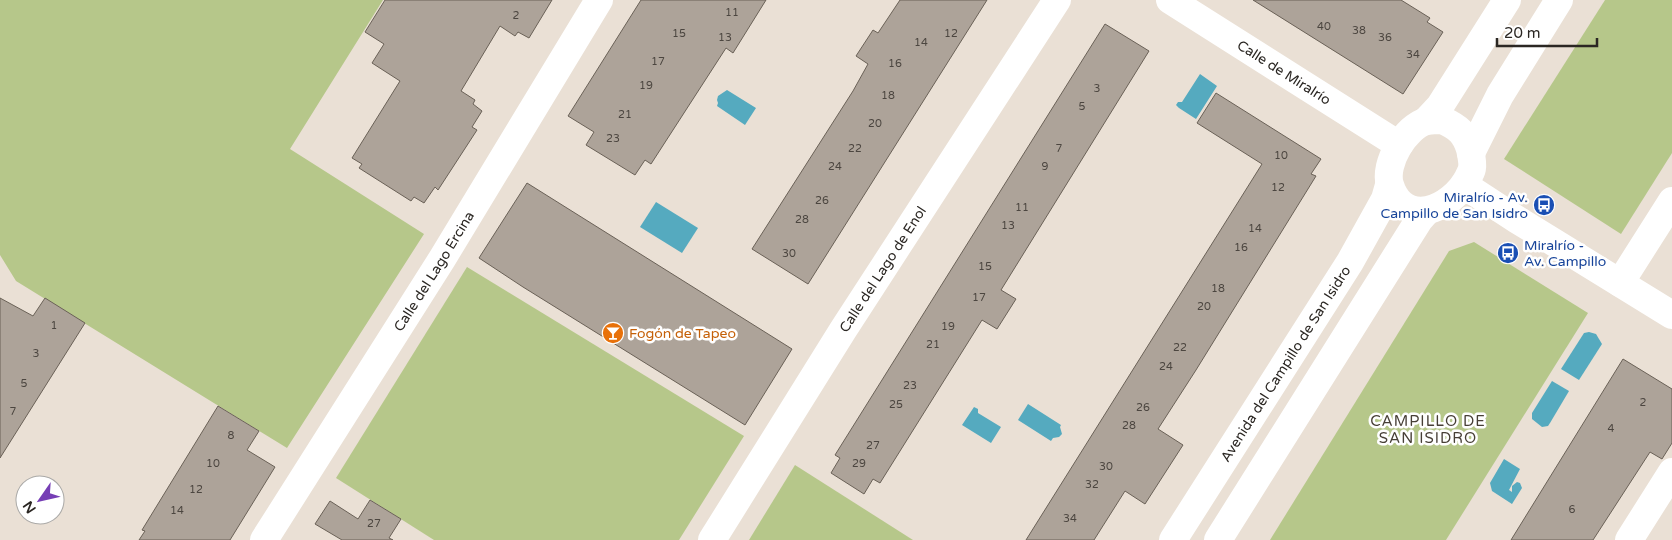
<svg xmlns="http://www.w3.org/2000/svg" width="1672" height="540" font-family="'Varela Round',sans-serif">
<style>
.green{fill:#b6c78a}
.water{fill:#55aabf}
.building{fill:#ada399;stroke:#6a6157}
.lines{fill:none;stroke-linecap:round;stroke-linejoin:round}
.minor{stroke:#fff;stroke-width:28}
.labels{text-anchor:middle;stroke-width:5;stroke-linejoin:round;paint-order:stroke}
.number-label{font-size:11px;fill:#4c4640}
.street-label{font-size:14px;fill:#2b2723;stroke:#fff}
.transit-label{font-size:14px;fill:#164399;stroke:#fff;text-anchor:end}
.food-label{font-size:14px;fill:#c56008;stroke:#fff;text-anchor:start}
.neighbourhood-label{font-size:15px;letter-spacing:1px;fill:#473f36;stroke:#fff}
</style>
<rect width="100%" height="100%" fill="#eae0d5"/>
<g class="green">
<path d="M0,0H383L290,149L424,234L287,448L16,281L0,255Z"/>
<path d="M1605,0H1672V153L1621,234L1504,159Z"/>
<path d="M1474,242L1588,313L1446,540H1270L1449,251Z"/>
<path d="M467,267L744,436L679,540H434L336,478Z"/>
<path d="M795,465L913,540H749Z"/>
</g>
<g class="water">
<path d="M1200,74L1217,86L1196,119L1179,108L1176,105L1178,102H1182Z"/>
<path d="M727,90L756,108L745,125L717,106L718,103L717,100L718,96Z"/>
<path d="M656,202L698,228L682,253L640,227Z"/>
<path d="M1589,332L1596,334L1602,344L1579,380L1561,369L1584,333Z"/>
<path d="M1552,381L1569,391L1550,423L1548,426L1542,427L1532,419V413Z"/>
<path d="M1028,404L1061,425L1060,427L1062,434L1059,437L1053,438L1051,441L1018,420Z"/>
<path d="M974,407L978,409V413L1001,427L991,443L962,425Z"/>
<path d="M1504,459L1520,469L1509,490L1512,492V486L1517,482L1520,483L1522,488L1512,504L1492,491L1490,483Z"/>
</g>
<g class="building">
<path d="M385,0H552L529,38L518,32L515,36L500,26L461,91L475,100L473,104L482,111L472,127L477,130L438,190L435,187L424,203L414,197L411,201L359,168L362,164L352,158L400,81L372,63L384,44L365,32Z"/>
<path d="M641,0H766L733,53L726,48L651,164L645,160L635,175L586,145L594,132L568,116Z"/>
<path d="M900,0H987L808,284L752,249L853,91L868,64L856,56L873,30L878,33Z"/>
<path d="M1253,0H1401L1430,18L1427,22L1443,32L1403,94Z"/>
<path d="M1105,24L1149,51L1001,290L1016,299L997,329L982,320L880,483L873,479L864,494L831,473L840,458L835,455Z"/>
<path d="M1216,93L1321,159L1311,174L1316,176L1196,370L1158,429L1183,445L1145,504L1125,491L1094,540H1026L1262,164L1197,123Z"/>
<path d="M527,183L792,349L745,425L523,287L479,258Z"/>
<path d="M0,298L33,316L45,298L85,323L0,458Z"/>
<path d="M1623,359L1672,389V443L1662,459L1650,452L1593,540H1511Z"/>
<path d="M218,406L259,431L247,450L275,467L230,540H139L145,531L142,530Z"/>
<path d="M370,500L401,519L389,538L393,540H342L315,524L330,501L358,519Z"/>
</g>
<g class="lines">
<g class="minor">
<path id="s1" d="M1170,0L1399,145"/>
<path d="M1442,120C1458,127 1465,133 1470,149C1471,154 1473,163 1472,168C1472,171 1469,175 1468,178C1451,210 1404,229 1390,185C1383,164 1406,126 1427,121C1432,120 1438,120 1442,120Z"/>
<path d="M1426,121L1440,106L1507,0"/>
<path d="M1471,153L1500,95L1559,0"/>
<path d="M1464,185L1516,219L1672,315"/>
<path d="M1620,283L1672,201"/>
<path id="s2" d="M264,540L442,259L599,0"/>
<path id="s3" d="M712,540L843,330L1057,0"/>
<path id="s4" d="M1173,540L1350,262L1385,199L1389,185"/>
<path d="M1218,540L1419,220L1427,211"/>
<path d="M1629,540L1672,472"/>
</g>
</g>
<defs>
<g id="bus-disc" transform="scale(1.125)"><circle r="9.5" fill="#1a4fb4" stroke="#fff"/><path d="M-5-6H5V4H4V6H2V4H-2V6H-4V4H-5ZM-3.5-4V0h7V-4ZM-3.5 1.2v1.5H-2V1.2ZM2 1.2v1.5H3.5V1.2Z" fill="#fff"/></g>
<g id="bar-disc" transform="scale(1.125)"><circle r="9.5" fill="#e8710a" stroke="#fff"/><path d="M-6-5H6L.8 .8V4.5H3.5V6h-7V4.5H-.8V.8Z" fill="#fff"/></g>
</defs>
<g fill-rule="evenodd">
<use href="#bus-disc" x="1544" y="205"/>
<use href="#bus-disc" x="1508" y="253"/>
<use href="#bar-disc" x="613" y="333"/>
</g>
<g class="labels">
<g class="number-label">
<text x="732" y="16">11</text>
<text x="516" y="19">2</text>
<text x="1324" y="30">40</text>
<text x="1359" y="34">38</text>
<text x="679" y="37">15</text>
<text x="951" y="37">12</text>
<text x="725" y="41">13</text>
<text x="1385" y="41">36</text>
<text x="921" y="46">14</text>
<text x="1413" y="58">34</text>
<text x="658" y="65">17</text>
<text x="895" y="67">16</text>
<text x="646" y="89">19</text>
<text x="1097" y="92">3</text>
<text x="888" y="99">18</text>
<text x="1082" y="110">5</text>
<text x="625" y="118">21</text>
<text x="875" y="127">20</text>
<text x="613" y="142">23</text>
<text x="855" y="152">22</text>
<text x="1059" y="152">7</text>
<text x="1281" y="159">10</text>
<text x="835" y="170">24</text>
<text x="1045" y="170">9</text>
<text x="1278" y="191">12</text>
<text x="822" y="204">26</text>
<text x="1022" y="211">11</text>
<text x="802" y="223">28</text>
<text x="1008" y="229">13</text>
<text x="1255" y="232">14</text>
<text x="1241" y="251">16</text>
<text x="789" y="257">30</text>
<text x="985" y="270">15</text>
<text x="1218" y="292">18</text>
<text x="979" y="301">17</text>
<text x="1204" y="310">20</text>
<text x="54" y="329">1</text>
<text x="948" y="330">19</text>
<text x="933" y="348">21</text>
<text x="1180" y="351">22</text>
<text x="36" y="357">3</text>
<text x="1166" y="370">24</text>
<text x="24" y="387">5</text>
<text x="910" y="389">23</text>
<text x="1643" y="406">2</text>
<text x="896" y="408">25</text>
<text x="1143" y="411">26</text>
<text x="13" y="415">7</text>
<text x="1129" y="429">28</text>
<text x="1611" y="432">4</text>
<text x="231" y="439">8</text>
<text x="873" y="449">27</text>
<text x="213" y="467">10</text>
<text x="859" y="467">29</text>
<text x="1106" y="470">30</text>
<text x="1092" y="488">32</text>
<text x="196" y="493">12</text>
<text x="1572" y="513">6</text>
<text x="177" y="514">14</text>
<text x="1070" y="522">34</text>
<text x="374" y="527">27</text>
</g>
<g class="street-label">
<text dy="5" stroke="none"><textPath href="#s1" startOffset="135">Calle de Miralrío</textPath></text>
<text dy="5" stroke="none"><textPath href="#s3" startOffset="320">Calle del Lago de Enol</textPath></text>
<text dy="5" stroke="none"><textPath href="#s2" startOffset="318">Calle del Lago Ercina</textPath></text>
<text dy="5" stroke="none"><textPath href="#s4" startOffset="209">Avenida del Campillo de San Isidro</textPath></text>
</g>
<g class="transit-label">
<text x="1528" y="202">Miralrío - Av.<tspan x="1528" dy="16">Campillo de San Isidro</tspan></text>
<text x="1524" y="250" text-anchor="start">Miralrío -<tspan x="1524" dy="16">Av. Campillo</tspan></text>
</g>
<g class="food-label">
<text x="629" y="338">Fogón de Tapeo</text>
</g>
<g class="neighbourhood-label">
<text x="1428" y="426">CAMPILLO DE<tspan x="1428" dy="17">SAN ISIDRO</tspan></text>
</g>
</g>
<g transform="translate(40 500) rotate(236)"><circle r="24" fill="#ffffff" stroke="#aaa9a7"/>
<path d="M0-4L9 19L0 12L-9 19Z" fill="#763eb5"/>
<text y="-8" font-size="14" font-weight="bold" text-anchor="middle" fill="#2b2723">N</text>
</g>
<path d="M1497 38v8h100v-8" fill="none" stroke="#2b2723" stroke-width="2.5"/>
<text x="1504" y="38" font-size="15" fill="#2b2723" stroke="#ffffff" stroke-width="4" paint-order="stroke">20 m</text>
</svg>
